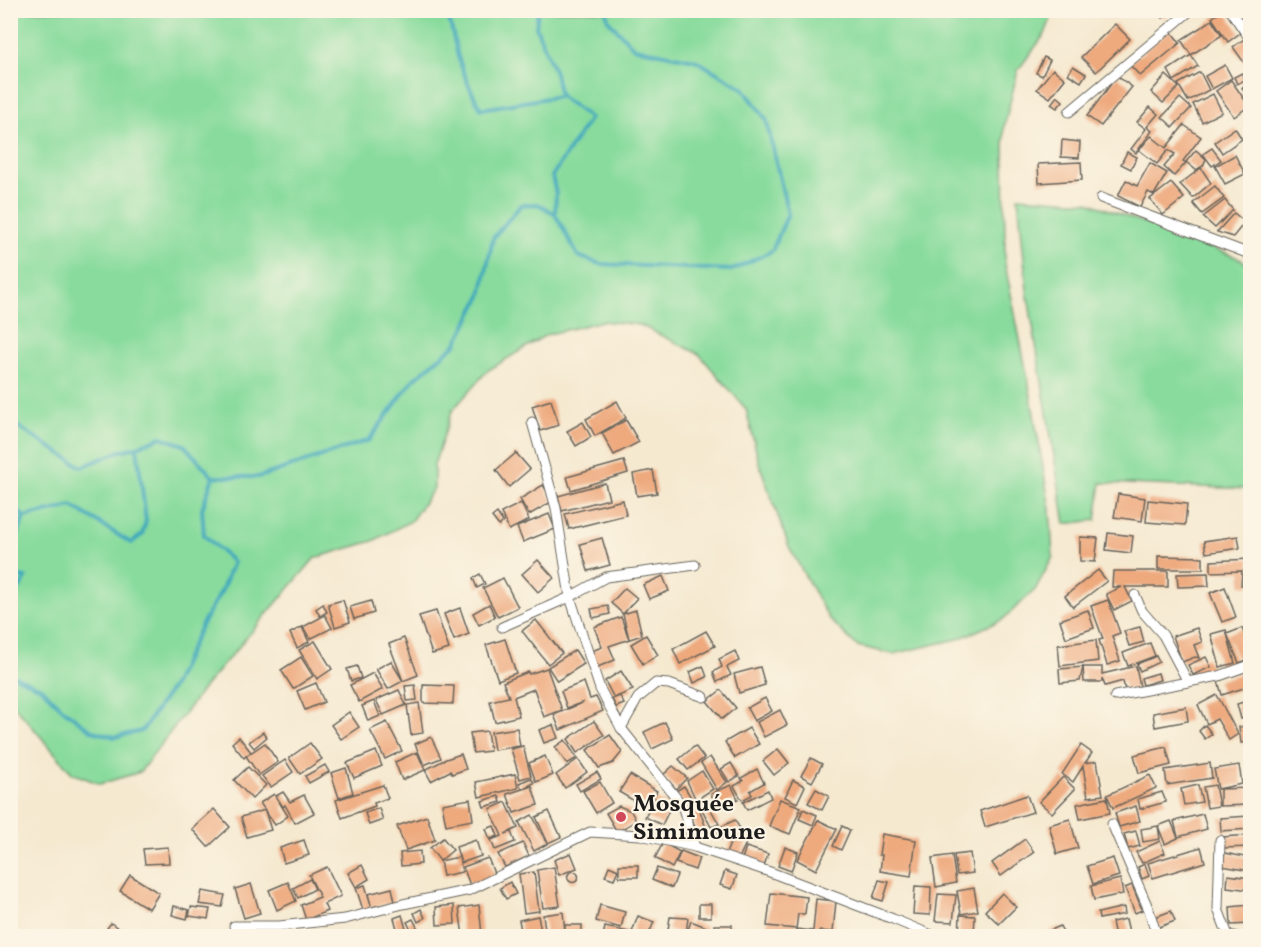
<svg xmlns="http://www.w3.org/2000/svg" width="1261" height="947" font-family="Vollkorn,serif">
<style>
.green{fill:#88db9c;stroke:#527c5c;stroke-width:1.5}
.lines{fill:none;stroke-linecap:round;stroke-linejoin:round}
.stream{stroke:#3da8bc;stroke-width:4}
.building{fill:#eea97d}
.minor-casing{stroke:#68645b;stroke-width:11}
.minor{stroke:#fff;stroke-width:9}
.poi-dot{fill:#d1495b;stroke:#fcf5e5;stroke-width:2}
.labels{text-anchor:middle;stroke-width:4.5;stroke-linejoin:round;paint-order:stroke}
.poi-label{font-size:24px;font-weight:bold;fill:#1c1c1c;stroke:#fcf5e5;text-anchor:start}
</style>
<rect width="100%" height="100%" fill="#fcf5e5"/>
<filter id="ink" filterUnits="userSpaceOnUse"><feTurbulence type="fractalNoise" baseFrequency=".0167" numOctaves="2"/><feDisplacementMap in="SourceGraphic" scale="12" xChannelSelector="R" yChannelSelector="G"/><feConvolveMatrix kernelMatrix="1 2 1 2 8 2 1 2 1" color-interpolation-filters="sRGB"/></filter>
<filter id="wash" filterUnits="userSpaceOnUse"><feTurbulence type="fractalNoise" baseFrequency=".008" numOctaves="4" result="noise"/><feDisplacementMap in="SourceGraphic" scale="24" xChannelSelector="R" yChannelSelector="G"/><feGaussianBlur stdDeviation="1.35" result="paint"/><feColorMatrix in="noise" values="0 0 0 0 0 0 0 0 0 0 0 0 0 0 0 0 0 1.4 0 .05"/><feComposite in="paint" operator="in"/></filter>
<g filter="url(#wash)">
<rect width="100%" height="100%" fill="#f5e9d0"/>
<g class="green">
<path d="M10,11H1054L1045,34L1018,70L1004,127L1005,264L1029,385L1050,509L1053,557L1035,590L1002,620L958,639L893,654L857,646L829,619L789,547L759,463L746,409L699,354L640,325L602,321L546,335L487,371L452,411L434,465V488L411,521L373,541L315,558L206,685L140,772L100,784L72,773L11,702Z"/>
<path d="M1018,197L1088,202L1241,259L1250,268V489L1101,483L1096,520L1065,524L1027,290Z"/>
</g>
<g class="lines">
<g class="stream">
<path d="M446,10C452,26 454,41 458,57C464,75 471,92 481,109L560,96"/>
<path d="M538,10L536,27L555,73L560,96L590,118L552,176L556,194L555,214"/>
<path d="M10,175L13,184L10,191"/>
<path d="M10,422L82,467L120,451L137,447"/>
<path d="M10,503L24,517L72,506L131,543L142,535L146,521L137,447L161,437L184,445L213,477H259L369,440L413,380L456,344L481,296L493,238L521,205L538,204L555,214L578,256L600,264L732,270L772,251L788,214L766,119L743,88L695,60L634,48L608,20L606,10"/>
<path d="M10,557L24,517"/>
<path d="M10,575L26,578L10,604"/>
<path d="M10,674L41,688L64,710L92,731L115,737L142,731L174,684L202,624L222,590L233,562L204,535L202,509L213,477"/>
</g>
</g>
<g id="blocks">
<g class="building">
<path d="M1156,10H1167L1169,13L1163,18Z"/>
<path d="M1223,10H1225L1240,33L1228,42L1212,18Z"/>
<path d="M1240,10H1250V14L1245,18Z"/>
<path d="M1212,20L1222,35L1191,55L1181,40Z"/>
<path d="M1115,24L1130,39L1096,72L1081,57Z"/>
<path d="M1170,30L1180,43L1140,76L1129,64Z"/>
<path d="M1247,37L1250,43V71L1233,47Z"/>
<path d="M1191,55L1198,66L1174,81L1168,70Z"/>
<path d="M1044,57L1050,60L1042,76L1036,73Z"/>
<path d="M1225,65L1232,78L1212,89L1205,76Z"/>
<path d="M1073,66L1086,74L1081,82L1068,74Z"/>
<path d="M1053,69L1065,79L1050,98L1037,89Z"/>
<path d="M1200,72L1209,90L1188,101L1178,84Z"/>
<path d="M1242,73L1245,80L1237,84L1234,77Z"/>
<path d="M1166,75L1179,87L1163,103L1151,92Z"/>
<path d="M1117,76L1132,87L1101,126L1087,116Z"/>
<path d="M1231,80L1249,106L1234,117L1216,91Z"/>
<path d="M1250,82V101L1242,88Z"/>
<path d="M1213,94L1222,112L1202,122L1193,104Z"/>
<path d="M1057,96L1063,101L1057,108L1051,104Z"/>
<path d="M1180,98L1191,108L1173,127L1162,117Z"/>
<path d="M1150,107L1158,114L1147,127L1152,131L1136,153L1131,149L1146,129L1137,122Z"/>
<path d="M1184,125L1201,137L1183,161L1186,163L1174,176L1164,167L1175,154L1168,150L1157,164L1139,150L1151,136L1166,148Z"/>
<path d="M1235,128L1242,139L1222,153L1215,142Z"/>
<path d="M1062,140L1080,142L1079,158L1061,157Z"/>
<path d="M1212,148L1221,160L1212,166L1203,154Z"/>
<path d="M1196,150L1206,159L1203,166L1196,170L1186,162Z"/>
<path d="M1127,152L1137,157L1131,169L1121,164Z"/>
<path d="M1235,155L1245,174L1225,184L1215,166Z"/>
<path d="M1081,162L1082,180L1039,183L1038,164Z"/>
<path d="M1150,163L1167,173L1154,195L1148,192L1140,207L1118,196L1126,180L1137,186Z"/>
<path d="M1201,168L1211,183L1193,198L1180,184Z"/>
<path d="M1171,183L1184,198L1163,215L1150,199Z"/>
<path d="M1215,186L1224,198L1202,214L1193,203Z"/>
<path d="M1225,200L1233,210L1215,228L1203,217Z"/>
<path d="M1234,213L1245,222L1233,237L1217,232Z"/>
<path d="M551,400L559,425L540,431L532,406Z"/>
<path d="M617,401L626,418L595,436L586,419Z"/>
<path d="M626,420L639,442L614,455L602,433Z"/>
<path d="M583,422L591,437L576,446L567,431Z"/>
<path d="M516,453L530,469L509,487L496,470Z"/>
<path d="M624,461L628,473L571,490L567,477Z"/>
<path d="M653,470L657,493L637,496L633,474Z"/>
<path d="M605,483L609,499L562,511L558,496Z"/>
<path d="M543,485L553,501L529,515L520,499Z"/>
<path d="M1118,494L1145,498L1142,521L1114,517Z"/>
<path d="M623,500L626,515L569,529L565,514Z"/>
<path d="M1148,500L1187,504L1185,525L1146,522Z"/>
<path d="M521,503L529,520L509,530L501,513Z"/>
<path d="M497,513L503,522L499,526L492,517Z"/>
<path d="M549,514L555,529L523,542L517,527Z"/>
<path d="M1108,533L1133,536L1131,553L1106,550Z"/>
<path d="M1238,536L1240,548L1206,553L1204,541Z"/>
<path d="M1080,537L1098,538L1095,562L1080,561Z"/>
<path d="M602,538L610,565L588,571L580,544Z"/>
<path d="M1158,556L1203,557V569H1158Z"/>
<path d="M1250,559V570L1244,571H1250V586L1241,585L1242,571L1211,572V561Z"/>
<path d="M538,560L554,578L538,592L522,574Z"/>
<path d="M1098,570L1107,581L1073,607L1065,596Z"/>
<path d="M1113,571H1168V587H1125L1132,601L1114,610L1106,594L1121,587H1112Z"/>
<path d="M1208,573L1209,586L1178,587L1177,574Z"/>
<path d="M480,574L485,584L477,588L473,578Z"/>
<path d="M663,576L669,591L649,599L643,585Z"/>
<path d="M503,578L518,607L498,617L483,588Z"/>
<path d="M1225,587L1236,617L1222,622L1210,593Z"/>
<path d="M625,588L637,598L623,614L636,610L642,635L609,646L615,660L595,668L589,652L602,647L594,627L621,617L629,639L623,614L611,603Z"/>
<path d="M343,600L350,622L335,627L328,604Z"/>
<path d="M1108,600L1120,633L1112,636L1120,661L1107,665L1099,640L1103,639L1091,606Z"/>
<path d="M371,601L374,613L354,619L350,607Z"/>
<path d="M323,604L327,612L320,616L316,609Z"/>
<path d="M489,604L495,617L479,625L473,613Z"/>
<path d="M608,606L610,614L593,618L591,609Z"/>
<path d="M460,608L469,634L454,640L444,614Z"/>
<path d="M1088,610L1094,628L1066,638L1060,620Z"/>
<path d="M436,611L449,649L432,654L419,616Z"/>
<path d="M325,615L332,628L310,639L303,627Z"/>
<path d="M536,620L562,653L548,664L522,631Z"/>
<path d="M302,627L309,642L297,648L290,633Z"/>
<path d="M1140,627L1144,642L1129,646L1124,631Z"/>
<path d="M1197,628L1202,642L1194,645L1199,658L1195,657L1182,662L1173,636Z"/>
<path d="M1242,628L1250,649V659L1239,663L1227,634Z"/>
<path d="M1226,630L1235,663L1220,667L1211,634Z"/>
<path d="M706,631L715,646L680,664L673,649Z"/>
<path d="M646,635L658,655L643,664L631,644Z"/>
<path d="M404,638L418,675L403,681L389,644Z"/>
<path d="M505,639L516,673L498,680L486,645Z"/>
<path d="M1096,640L1098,661L1060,666L1058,645Z"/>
<path d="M315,641L332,669L317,679L299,650Z"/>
<path d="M1150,643L1155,656L1128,666L1123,653Z"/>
<path d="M575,650L584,664L557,681L548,667Z"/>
<path d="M735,651L739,661L727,667L731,675L717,682L713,672L722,667L719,659Z"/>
<path d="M1156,656L1159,662L1140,671L1137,664Z"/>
<path d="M301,657L313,676L293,689L281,670Z"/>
<path d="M1206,657L1211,667L1193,675L1188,665Z"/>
<path d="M391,661L403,681L388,689L376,669Z"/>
<path d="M357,666L361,678L351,681L347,669Z"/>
<path d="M703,666L707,677L694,683L690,672Z"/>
<path d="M1136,666L1140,687L1125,690L1123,681L1105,686L1102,678V682H1084L1083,667H1102V674Z"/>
<path d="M760,667L765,685L739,693L734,674Z"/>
<path d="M1083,667L1080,681L1060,683L1059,669Z"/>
<path d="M547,668L562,710L544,717L534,689L514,697L519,716L495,722L490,701L509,697L503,682L528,672L529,674Z"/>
<path d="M1250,670V686L1222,695L1218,681Z"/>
<path d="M621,671L633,690L614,698L605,681Z"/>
<path d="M373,673L383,689L359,702L350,685Z"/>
<path d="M1158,673L1160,680L1143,685L1141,678Z"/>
<path d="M584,682L590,699L596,697L603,711L560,730L554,715L584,702L567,708L561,691Z"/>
<path d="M316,683L324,702L305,710L297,691Z"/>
<path d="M415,685L417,700L407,701L405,686Z"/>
<path d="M423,685L454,686L453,704L423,703Z"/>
<path d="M399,690L406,705L383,715L376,700Z"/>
<path d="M721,690L736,708L722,719L707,701Z"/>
<path d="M1217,695L1238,734L1229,740L1217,719L1207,724L1198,705Z"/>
<path d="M620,696L624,704L616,707L612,699Z"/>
<path d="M765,698L772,711L754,721L747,708Z"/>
<path d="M1250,700V716L1241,719L1237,704Z"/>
<path d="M374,701L380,716L368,721L362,706Z"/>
<path d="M419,703L423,733L411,735L407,705Z"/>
<path d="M1186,707L1188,721L1155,727L1153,713Z"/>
<path d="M780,710L787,725L764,737L757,722Z"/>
<path d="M349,712L359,727L341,739L331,725Z"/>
<path d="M594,721L604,735L577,753L568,739Z"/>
<path d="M387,722L402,751L385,759L370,730Z"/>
<path d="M665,722L673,739L652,749L644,732Z"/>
<path d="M553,725L558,738L544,743L539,730Z"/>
<path d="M1205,725L1212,734L1205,739L1199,731Z"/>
<path d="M1250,725V742L1241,743L1239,727Z"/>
<path d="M517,728L520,746L494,750L491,732Z"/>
<path d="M749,728L759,744L735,758L725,742Z"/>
<path d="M487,731L490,751L473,753L470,733Z"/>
<path d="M263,732L267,737L254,748L249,742Z"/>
<path d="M610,735L622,752L613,763L599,768L587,750Z"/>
<path d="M239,737L251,752L244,758L232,743Z"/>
<path d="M431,737L441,758L424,765L415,744Z"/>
<path d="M565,740L577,758L567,764L555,747Z"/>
<path d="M265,743L278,762L259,775L246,756Z"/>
<path d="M310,743L322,759L300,774L289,758Z"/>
<path d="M1081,745L1092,753L1085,763L1097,761L1103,795L1088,797L1083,766L1073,782L1062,774Z"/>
<path d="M523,746L531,776L520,779L511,749Z"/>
<path d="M695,746L704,758L688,770L679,759Z"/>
<path d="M1166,747L1171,765L1139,773L1134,755Z"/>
<path d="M778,749L789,763L774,775L763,761Z"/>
<path d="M376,751L382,766L354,778L347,763Z"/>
<path d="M417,752L425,770L446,759L461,754L466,769L452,774L450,771L431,781L425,770L402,780L395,762Z"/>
<path d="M545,756L553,775L536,782L529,763Z"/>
<path d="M710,757L727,782L717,790L701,763Z"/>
<path d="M811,758L822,764L812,782L801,776Z"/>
<path d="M578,759L587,772L565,788L556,775Z"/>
<path d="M285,760L293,772L271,787L262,776Z"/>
<path d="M731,763L739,776L729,782L721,769Z"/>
<path d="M1210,763L1212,778L1167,785L1165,770Z"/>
<path d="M325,765L329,772L309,783L305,776Z"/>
<path d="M1239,765L1242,784L1218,789L1214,769Z"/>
<path d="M673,766L687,778L676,789L663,775Z"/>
<path d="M248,767L266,785L252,799L234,780Z"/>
<path d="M346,768L353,793L339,798L331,773Z"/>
<path d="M757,769L764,783L750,791L752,795L742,800L734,786L743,781L741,778Z"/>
<path d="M702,771L713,789L696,800L687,781Z"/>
<path d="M597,772L601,779L580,791L576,784Z"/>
<path d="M515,774L518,788L479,797L476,782Z"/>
<path d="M630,775L657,791L646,808L619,792Z"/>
<path d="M1150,775L1156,788L1113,808L1107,795Z"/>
<path d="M1063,777L1075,789L1052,813L1039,802Z"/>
<path d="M531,778L534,783L522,789L519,783Z"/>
<path d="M793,780L805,786L797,803L785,797Z"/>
<path d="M600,782L612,803L596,813L583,791Z"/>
<path d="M383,785L388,798L374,803L375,806L342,818L336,800Z"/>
<path d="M731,785L738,799L718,808L711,794Z"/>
<path d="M1198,785L1202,802L1184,805L1181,789Z"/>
<path d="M1215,785L1219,806L1207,808L1203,787Z"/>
<path d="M532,786L538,805L514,813L507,794Z"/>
<path d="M684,786L694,802L686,807L676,791Z"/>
<path d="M1250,788V805L1220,806V789Z"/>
<path d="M816,789L829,796L822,810L808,803Z"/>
<path d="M768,790L771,798L747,810L743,802Z"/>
<path d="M283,792L290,802L304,795L314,813L295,823L285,805L283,807L276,796Z"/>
<path d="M1162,792L1166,802L1140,809L1138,799Z"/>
<path d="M274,794L288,816L275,825L265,811L271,830L247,837L241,817L265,810L260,803Z"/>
<path d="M1027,795L1033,812L985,827L980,811Z"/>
<path d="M499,796L501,802L484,807L482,801Z"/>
<path d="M654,798L671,806L662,825L645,817Z"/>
<path d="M1107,798L1110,813L1080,819L1077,804Z"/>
<path d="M470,799L473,820L446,825L442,804Z"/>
<path d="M780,799L801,807L790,834L769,826Z"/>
<path d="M706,801L719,824L711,827L700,805Z"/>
<path d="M506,802L518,828L505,834L511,832L515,842L495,850L491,840L502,836L490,809Z"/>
<path d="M698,805L707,831L697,834L689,808Z"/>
<path d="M619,806L631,811L636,821L617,832L606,813Z"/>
<path d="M1136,806L1140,821L1119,827L1115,813Z"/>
<path d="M379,808L383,820L369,825L365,813Z"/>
<path d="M214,809L230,827L208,847L192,829Z"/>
<path d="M803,809L817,815L813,825L799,819Z"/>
<path d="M549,811L561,837L548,843L536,817Z"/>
<path d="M1203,814L1207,829L1178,837L1174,821Z"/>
<path d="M532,815L547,844L534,851L519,822Z"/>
<path d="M427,816L435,840L406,850L397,826Z"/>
<path d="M1249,816L1250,829L1221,831L1220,818Z"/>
<path d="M1070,819L1078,848L1057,854L1049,825Z"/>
<path d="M735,820L740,829L721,839L716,829Z"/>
<path d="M818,820L837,829L816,870L797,860Z"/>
<path d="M1171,821L1178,838L1165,844L1158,826L1160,839L1143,842L1141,829L1158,826Z"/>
<path d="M494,826L498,836L490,839L486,829Z"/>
<path d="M842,826L850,830L841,850L833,846Z"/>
<path d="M1136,831L1140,846L1128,849L1124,834Z"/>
<path d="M882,834L916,840L911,876L880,871L882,855H879Z"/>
<path d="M734,835L747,841L739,858L726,853Z"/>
<path d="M1250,835V847L1223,848L1222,837Z"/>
<path d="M443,838L453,850L440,861L430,848Z"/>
<path d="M1025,839L1034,852L1001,876L992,863Z"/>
<path d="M304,840L309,855L284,863L280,848Z"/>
<path d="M476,840L481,856L461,863L456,847Z"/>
<path d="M1160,841L1165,853L1142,863L1136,852Z"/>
<path d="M523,843L529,856L505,867L498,854Z"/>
<path d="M663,843L680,852L672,868L655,858Z"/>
<path d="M168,847L169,863L145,864L143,849Z"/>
<path d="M746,847L768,854L764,866L742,859Z"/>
<path d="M785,847L798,852L791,871L778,866Z"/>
<path d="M1201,847L1205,862L1153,878L1148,863Z"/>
<path d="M420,851L421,864L401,866L400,853Z"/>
<path d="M681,851L699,858L695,870L676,863Z"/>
<path d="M571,853L577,868L559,875L554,860Z"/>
<path d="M970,853L973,873L957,875L954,855Z"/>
<path d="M1225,853L1250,858V871L1222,866Z"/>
<path d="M952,855L956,883L936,887L932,858Z"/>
<path d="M459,857L462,872L443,876L440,861Z"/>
<path d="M488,858L495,876L470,885L463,867Z"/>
<path d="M1113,858L1119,876L1093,884L1087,866Z"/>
<path d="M1145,864L1149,876L1142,879L1138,867Z"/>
<path d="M362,865L369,879L356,887L348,873Z"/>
<rect x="619" y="865" width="19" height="12"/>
<path d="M609,866L618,870L614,879L605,876Z"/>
<path d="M327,867L341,896L324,904L327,911L306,920L301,905L320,897L309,875Z"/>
<path d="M554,867L560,906L543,908L537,870Z"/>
<path d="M657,868L677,875L672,888L652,880Z"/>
<path d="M725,871L737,875L732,889L720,885Z"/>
<circle cx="573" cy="877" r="5.5"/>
<path d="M534,872L539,911L524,913L519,874Z"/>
<path d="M130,875L159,893L149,909L120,891Z"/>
<path d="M1228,875L1250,878V890L1227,887Z"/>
<path d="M310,879L315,889L298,898L293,888Z"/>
<path d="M1120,879L1123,894L1094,900L1091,886Z"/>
<path d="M879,880L889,882L883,901L873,898Z"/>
<path d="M288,882L296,901L277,910L269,890Z"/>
<path d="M510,882L516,894L506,899L500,888Z"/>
<path d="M251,884L260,913L244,918L235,889Z"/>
<path d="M365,885L371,905L368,894L392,888L395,902L371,907L372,910L364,913L356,888Z"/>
<path d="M1132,885L1142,910L1135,913L1125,888Z"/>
<path d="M915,886L931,887L930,915L913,914Z"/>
<path d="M974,888L978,911L961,914L957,891Z"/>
<path d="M202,891L225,895L222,907L199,904Z"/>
<path d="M771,893L807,897L805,914H798L796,929L813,931L816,899L836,901L833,932L819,931V936H795L796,929L767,926Z"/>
<path d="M1002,893L1016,907L999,924L985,911Z"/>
<path d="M938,894L956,895L953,922L935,921Z"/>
<rect x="699" y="904" width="12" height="13"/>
<path d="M454,905L455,924L437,925L436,907Z"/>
<path d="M479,905L482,935L463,936L459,908Z"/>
<path d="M600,905L625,912L621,928L596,921Z"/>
<path d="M1250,905V924L1231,925L1230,907Z"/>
<path d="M174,906L189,910L187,919L172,915Z"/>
<path d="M191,907L210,909L208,919L189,916Z"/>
<path d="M1124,907L1125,914L1099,919L1098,913Z"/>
<path d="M421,909L425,918L418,922L414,913Z"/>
<path d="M1171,911L1175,921L1159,927L1155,917Z"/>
<path d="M563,912L565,932V925H582V936H565V932L546,935L543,915Z"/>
<path d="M402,915L408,936H399L394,918Z"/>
<path d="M960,915L975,916L974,935L959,934Z"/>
<path d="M538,916L542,936H522L519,920Z"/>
<path d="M638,916L654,922L648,936L632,932Z"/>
<path d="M670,917L688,918L686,933L668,930Z"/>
<path d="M413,919L419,931L413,934L407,922Z"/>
<path d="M1126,919L1130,936H1115L1112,922Z"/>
<path d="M691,921L706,927L702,936H686Z"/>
<path d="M111,923L129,936H118L107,928Z"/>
<path d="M714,925H732V936H715Z"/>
<path d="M1060,926L1065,936H1051L1049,931Z"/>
<path d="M605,927L629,932L628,936H603Z"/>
<path d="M103,931L115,936H101Z"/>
</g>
</g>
</g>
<g filter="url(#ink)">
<use href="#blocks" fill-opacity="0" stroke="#68645b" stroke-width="1.5"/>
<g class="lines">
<g class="minor-casing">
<g id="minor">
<path d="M1230,10L1250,39"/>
<path d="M1069,112L1191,10"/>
<path d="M1101,198L1247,253L1250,257"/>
<path d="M532,422L556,508L570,597L600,689L621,728L682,805L695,847"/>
<path d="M1135,595L1142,611L1163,635L1188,682"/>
<path d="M502,627L570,597L606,577L695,565"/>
<path d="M1115,696L1219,676L1250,665"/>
<path d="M621,728L638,698L656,683L669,684L704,697"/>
<path d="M1112,824L1149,910L1157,936"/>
<path d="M1220,840L1218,909L1228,935L1234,936"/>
<path d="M234,926H279L345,919L403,904L470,890L590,832L640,835L695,847L770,872L893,919L934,936"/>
</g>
</g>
<use href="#minor" class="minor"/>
</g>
</g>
<circle class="poi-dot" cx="621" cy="817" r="6"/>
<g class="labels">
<g class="poi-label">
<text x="633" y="811">Mosquée<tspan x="633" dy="28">Simimoune</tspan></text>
</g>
</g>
<rect width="1261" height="947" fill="none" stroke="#fcf5e5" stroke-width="36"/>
</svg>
